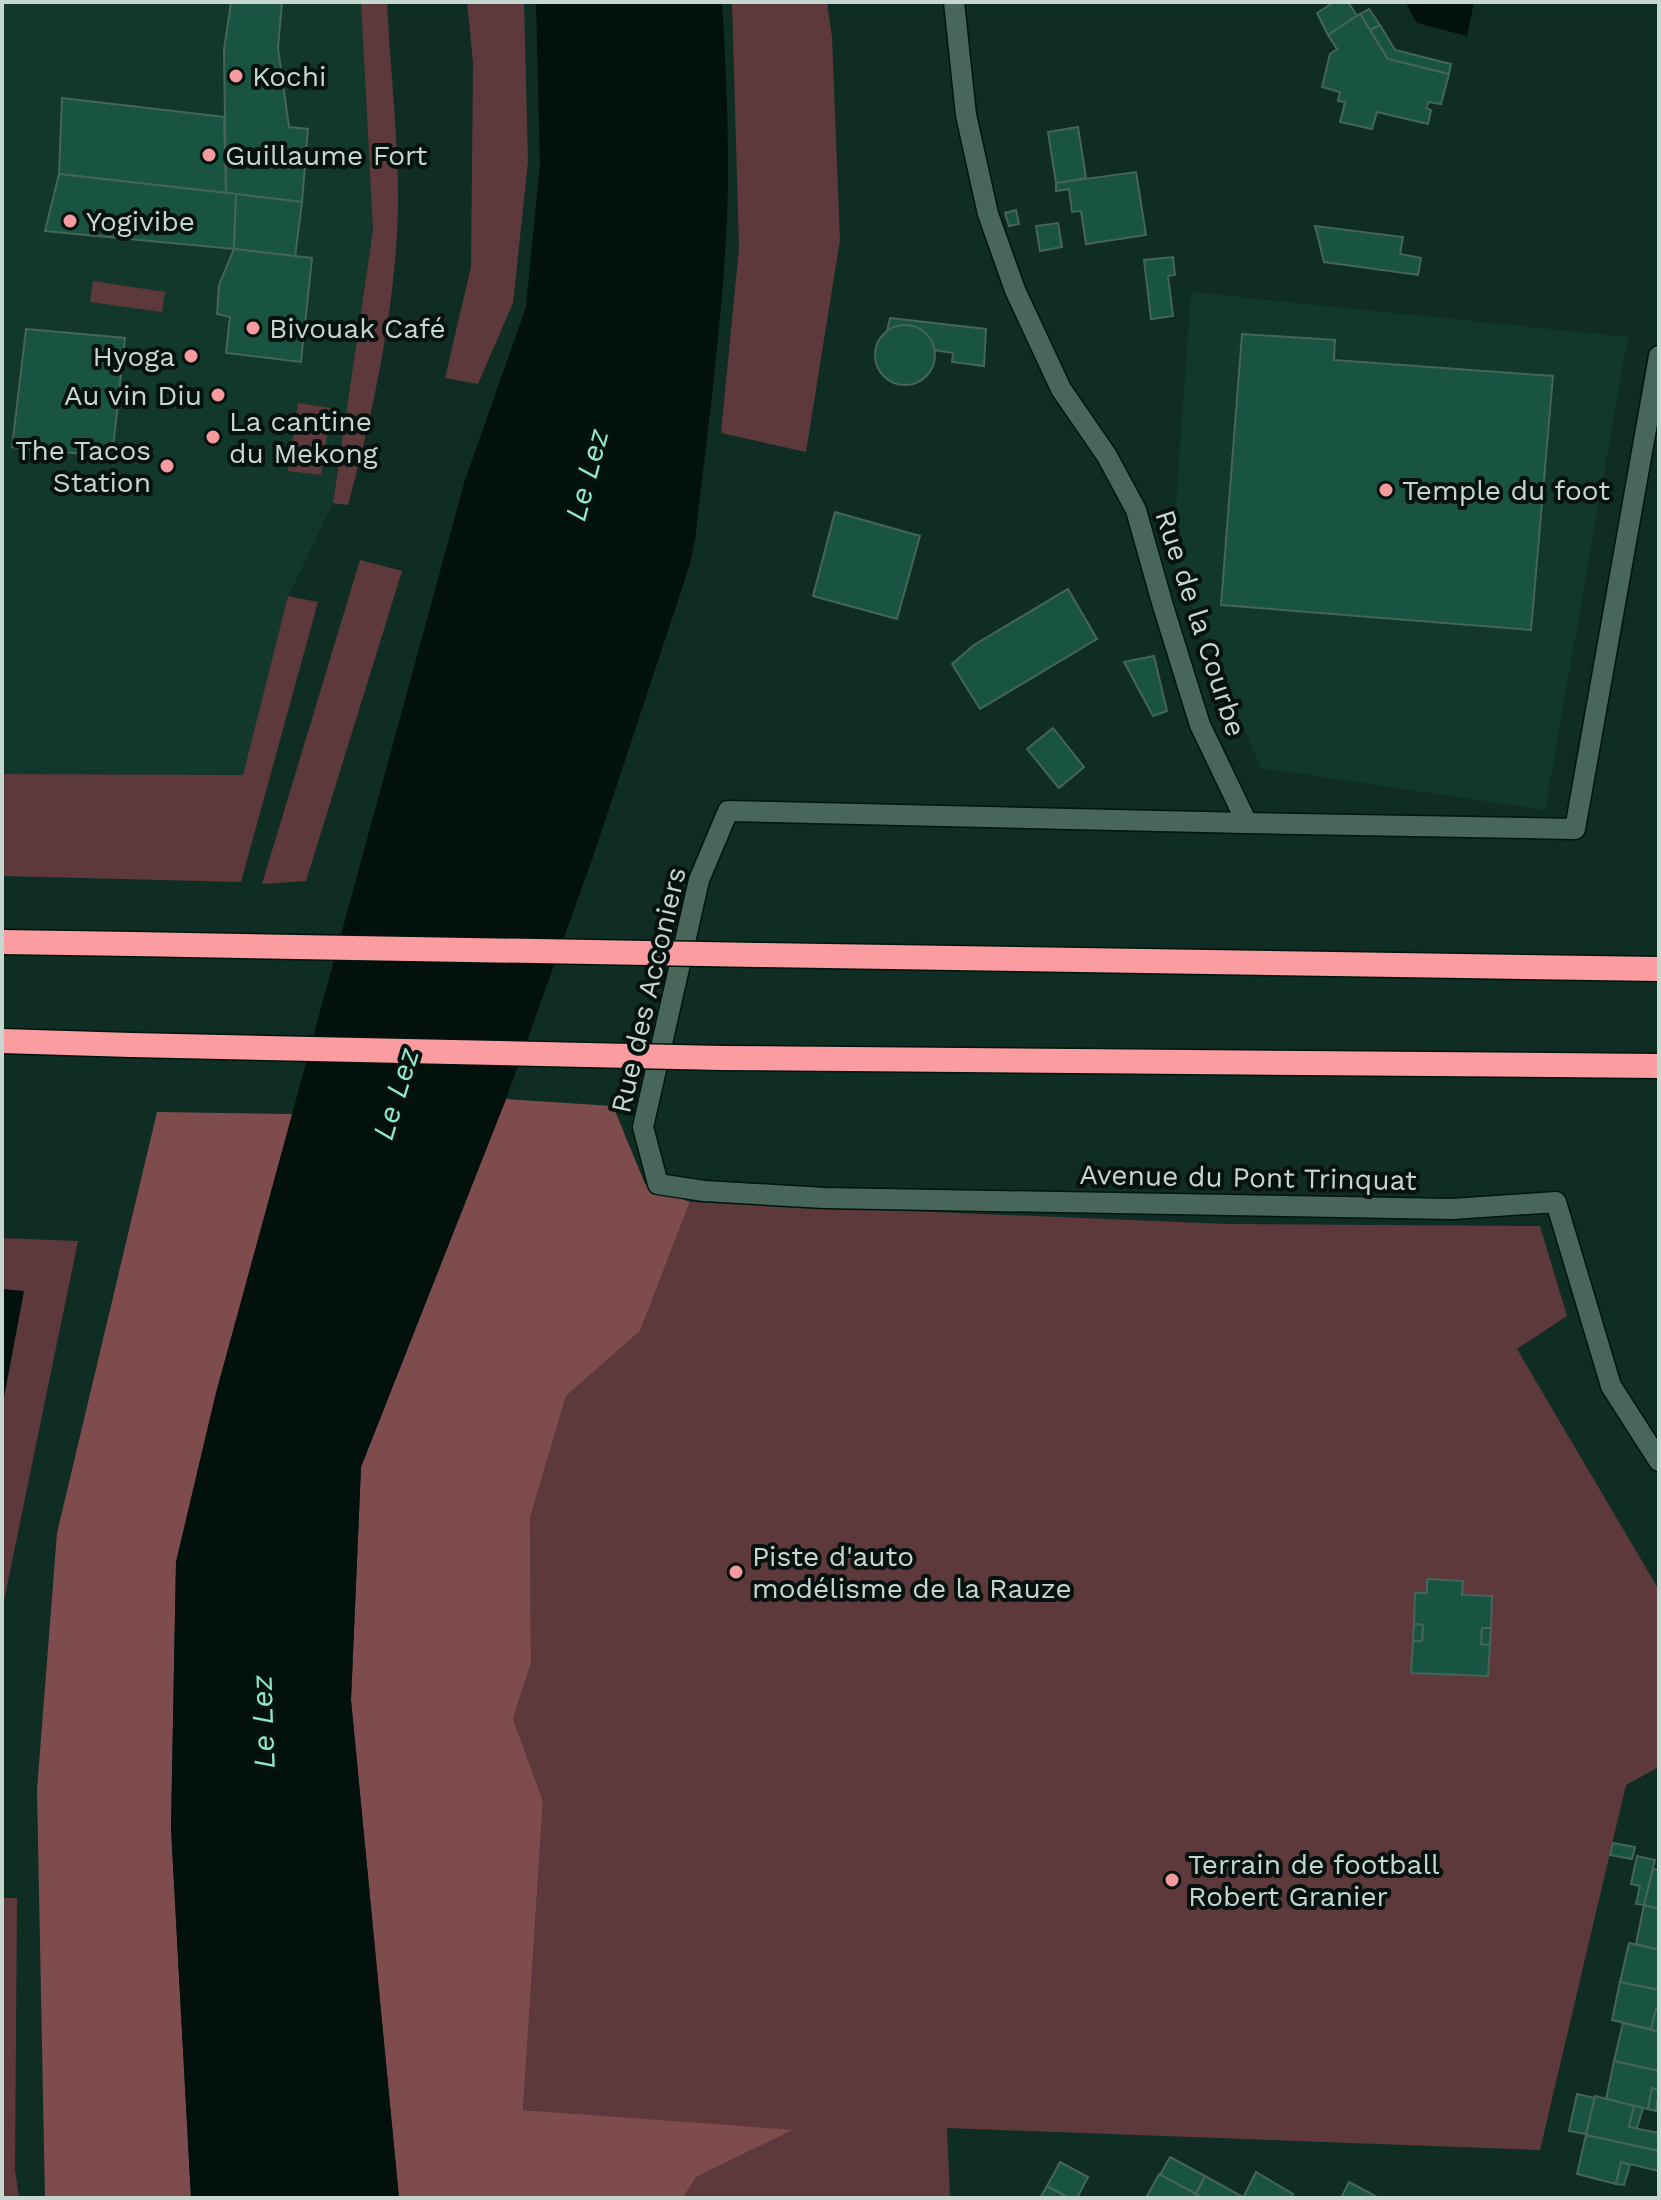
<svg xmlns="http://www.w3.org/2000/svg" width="1661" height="2200" font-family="'Work Sans',sans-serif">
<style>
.built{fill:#11382b}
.green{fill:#5d393b}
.forest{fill:#7f4c4e}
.water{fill:#02110b}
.building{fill:#185441;stroke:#466458;stroke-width:2}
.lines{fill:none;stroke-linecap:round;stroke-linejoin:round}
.minor-casing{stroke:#00150c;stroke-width:23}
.highway-casing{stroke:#00150c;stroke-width:27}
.minor{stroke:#48665a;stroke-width:20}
.highway{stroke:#fa9ca0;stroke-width:24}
.highway-bridge-casing{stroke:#00150c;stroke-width:27;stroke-linecap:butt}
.highway-bridge{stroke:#fa9ca0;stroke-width:24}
.poi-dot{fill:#f59b9e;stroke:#07120e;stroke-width:3}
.labels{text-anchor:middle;stroke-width:8;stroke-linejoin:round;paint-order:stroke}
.poi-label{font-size:28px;fill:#c6d7d0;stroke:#07120e;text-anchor:start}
.street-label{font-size:28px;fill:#c6d7d0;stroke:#07120e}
.water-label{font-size:30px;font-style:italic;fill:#8fe9c8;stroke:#07120e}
</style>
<rect width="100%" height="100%" fill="#0f2d23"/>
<g class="built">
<path d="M2,2H361L373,230L333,503L288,596L243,775L2,774Z"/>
<path d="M1191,292L1628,337L1545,810L1261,768L1172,561Z"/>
</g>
<g class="green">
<path d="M361,2H387C390,67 398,133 398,197C398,295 374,411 348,505L333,503L373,230Z"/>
<path d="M467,2H524L528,162L513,303L478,384L445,378L471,267L473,63Z"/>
<path d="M732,2H827L832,37L840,240L806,452L721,433L739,248Z"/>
<path d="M93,281L165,292L162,312L90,302Z"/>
<path d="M298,403L331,408L321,475L288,471Z"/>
<path d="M360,560L402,571L306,881L262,884Z"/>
<path d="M288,596L318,602L241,882L2,876V774L243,775Z"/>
<path d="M690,1202L1227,1224L1540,1226L1567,1316L1517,1349L1659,1590V1767L1626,1785L1540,2150L947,2128L950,2198H683L696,2177L791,2131L523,2110L543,1801L513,1719L531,1663L530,1518L566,1396L640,1331Z"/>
<path d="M2,1238L78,1241L2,1610Z"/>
<path d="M2,1898H17L15,2170L19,2198H2Z"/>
</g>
<g class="forest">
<path d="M506,1099L613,1106L645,1184L690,1202L640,1331L566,1396L530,1518L531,1663L513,1719L543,1801L523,2110L793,2130L696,2177L683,2198H399L351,1700L361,1467Z"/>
<path d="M157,1112L293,1114L216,1393L176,1562L171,1828L191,2198H45L37,1790L57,1533Z"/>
</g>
<g class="water">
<path d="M536,2H722C727,86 731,169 725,253C719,349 706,444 695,539L690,564L595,851L506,1099L361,1467L351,1700L399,2198H191L171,1828L176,1562L216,1393L465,480L526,307L540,165Z"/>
<path d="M1405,2H1474L1467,36L1417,23Z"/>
<path d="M2,1289L24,1291L2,1408Z"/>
</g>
<g class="building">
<path d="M231,2H282L278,48L289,127L308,129L302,202L226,193L224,50Z"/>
<path d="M1334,2H1348L1357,16L1328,35L1317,13Z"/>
<path d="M1369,9L1380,25L1370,30L1360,14Z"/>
<path d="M1360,14L1388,59L1449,74L1441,104L1429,102L1426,108L1431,110L1428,124L1377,112L1372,129L1340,122L1345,102L1338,101L1340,92L1322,87L1330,54L1337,49L1328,35Z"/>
<path d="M1380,25L1395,50L1451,64L1449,74L1388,59L1370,30Z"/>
<path d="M62,98L224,117L226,193L59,174Z"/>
<path d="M1078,127L1086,178L1056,183L1048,132Z"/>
<path d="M1136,172L1146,235L1086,244L1081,211L1072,212L1069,189L1056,191V183Z"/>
<path d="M59,174L236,194L234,249L45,231Z"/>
<path d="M236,194L302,202L295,257L234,249Z"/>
<path d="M1016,210L1019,224L1009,226L1005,213Z"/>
<path d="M1058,223L1062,247L1040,251L1036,226Z"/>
<path d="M1315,226L1403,237L1400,254L1421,258L1418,275L1324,262Z"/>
<path d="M234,249L312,258L301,362L226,353L230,317L217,314L219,285Z"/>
<path d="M1173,257L1175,275L1168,276L1173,316L1151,319L1144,260Z"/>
<path d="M890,318L986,329L984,366L952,362L953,353L934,350L925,333L916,328L896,327L887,331Z"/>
<circle cx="905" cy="355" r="30"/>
<path d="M26,329L125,338L112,457L12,447Z"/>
<path d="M1242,334L1335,340L1334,360L1553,376L1531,630L1221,605Z"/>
<path d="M835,512L920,536L897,619L813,596Z"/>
<path d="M1068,589L1097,639L980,709L952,664L974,645Z"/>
<path d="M1154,656L1167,711L1153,716L1124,662Z"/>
<path d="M1053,728L1084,767L1059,788L1027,749Z"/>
<path d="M1427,1579L1463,1581L1462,1595L1492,1596L1491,1628H1482L1481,1644L1490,1645L1488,1676L1411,1673L1413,1641H1422L1423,1625L1414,1624L1415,1593H1427Z"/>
<path d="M1414,1624L1423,1625L1422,1641H1413Z"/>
<path d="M1482,1628H1491L1490,1645L1481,1644Z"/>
<path d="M1613,1843L1635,1847L1632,1859L1610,1855Z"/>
<path d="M1637,1856L1655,1860L1644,1905L1636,1904L1640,1886L1631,1884Z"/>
<path d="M1653,1869L1659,1870V1909L1644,1905Z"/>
<path d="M1644,1905L1659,1909V1950L1636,1944Z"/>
<path d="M1629,1943L1659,1950V1990L1620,1982Z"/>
<path d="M1620,1982L1659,1990V2010L1656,2009L1651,2029L1612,2020Z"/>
<path d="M1656,2009L1659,2010V2032L1651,2029Z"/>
<path d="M1623,2023L1659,2032V2071L1614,2061Z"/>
<path d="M1614,2061L1659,2071V2090L1652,2088L1648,2109L1606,2099Z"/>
<path d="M1652,2088L1659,2090L1656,2111L1648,2109Z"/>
<path d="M1577,2094L1595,2098L1586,2134L1569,2131Z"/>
<path d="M1595,2096L1634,2106L1629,2127L1659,2133V2151L1586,2135Z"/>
<path d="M1634,2106L1643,2108L1637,2128L1629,2127Z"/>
<path d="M1586,2135L1659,2151V2171L1621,2162L1616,2184L1577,2174Z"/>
<path d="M1170,2157L1205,2176L1196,2194L1160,2175Z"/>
<path d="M1060,2162L1088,2177L1077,2198H1069L1047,2186Z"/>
<path d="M1621,2162L1630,2165L1624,2185L1616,2184Z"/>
<path d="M1256,2172L1293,2194L1291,2198H1243Z"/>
<path d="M1159,2174L1196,2194L1194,2198H1146Z"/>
<path d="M1205,2176L1243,2197V2198H1204L1196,2194Z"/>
<path d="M1349,2182L1379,2198H1341Z"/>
<path d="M1047,2186L1069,2198H1040Z"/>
</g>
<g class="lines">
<g class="minor-casing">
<g id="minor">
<path d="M954,2L966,115L988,214L1015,290L1061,389L1107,456L1136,510L1163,606L1200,725L1247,823L728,811L699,880L643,1127L658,1184L704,1191L824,1198L1452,1209L1556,1202L1611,1386L1659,1461"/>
<path d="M1247,823L1575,829L1659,356"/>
</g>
</g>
<g class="highway-casing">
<g id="highway">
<path d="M2,942L133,944"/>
<path d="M758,955L1659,969"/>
<path d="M2,1041L131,1045"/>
<path d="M722,1058L1659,1066"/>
</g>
</g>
<use href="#minor" class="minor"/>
<use href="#highway" class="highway"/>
<g class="highway-bridge-casing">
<g id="highway-bridge">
<path d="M133,944L758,955"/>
<path d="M131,1045L722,1058"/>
</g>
</g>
<use href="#highway-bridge" class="highway-bridge"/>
</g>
<g class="poi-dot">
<circle cx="236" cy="76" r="8"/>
<circle cx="209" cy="155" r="8"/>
<circle cx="70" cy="221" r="8"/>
<circle cx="253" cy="328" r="8"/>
<circle cx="191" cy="356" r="8"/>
<circle cx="218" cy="395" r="8"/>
<circle cx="213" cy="437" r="8"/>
<circle cx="167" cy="466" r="8"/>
<circle cx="1386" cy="490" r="8"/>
<circle cx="736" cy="1572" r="8"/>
<circle cx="1172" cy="1880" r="8"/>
</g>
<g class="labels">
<g class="poi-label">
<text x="252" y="86">Kochi</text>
<text x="225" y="165">Guillaume Fort</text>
<text x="86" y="231">Yogivibe</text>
<text x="269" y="338">Bivouak Café</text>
<text x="175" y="366" text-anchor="end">Hyoga</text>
<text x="202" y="405" text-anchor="end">Au vin Diu</text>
<text x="229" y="431">La cantine<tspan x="229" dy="32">du Mekong</tspan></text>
<text x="151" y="460" text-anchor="end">The Tacos<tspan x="151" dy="32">Station</tspan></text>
<text x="1402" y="500">Temple du foot</text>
<text x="752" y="1566">Piste d'auto<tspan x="752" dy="32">modélisme de la Rauze</tspan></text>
<text x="1188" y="1874">Terrain de football<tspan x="1188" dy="32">Robert Granier</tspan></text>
</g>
<g class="street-label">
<text transform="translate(1201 623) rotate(72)" y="10">Rue de la Courbe</text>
<text transform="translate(648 990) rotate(-77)" y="10">Rue des Acconiers</text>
<text transform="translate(1248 1177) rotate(1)" y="10">Avenue du Pont Trinquat</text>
</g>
<g class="water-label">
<text transform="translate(587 475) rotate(-75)" y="10">Le Lez</text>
<text transform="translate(396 1094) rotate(-73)" y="10">Le Lez</text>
<text transform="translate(263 1722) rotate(-92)" y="10">Le Lez</text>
</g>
</g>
<rect width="1661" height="2200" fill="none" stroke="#c6d7d0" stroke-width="8"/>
</svg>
